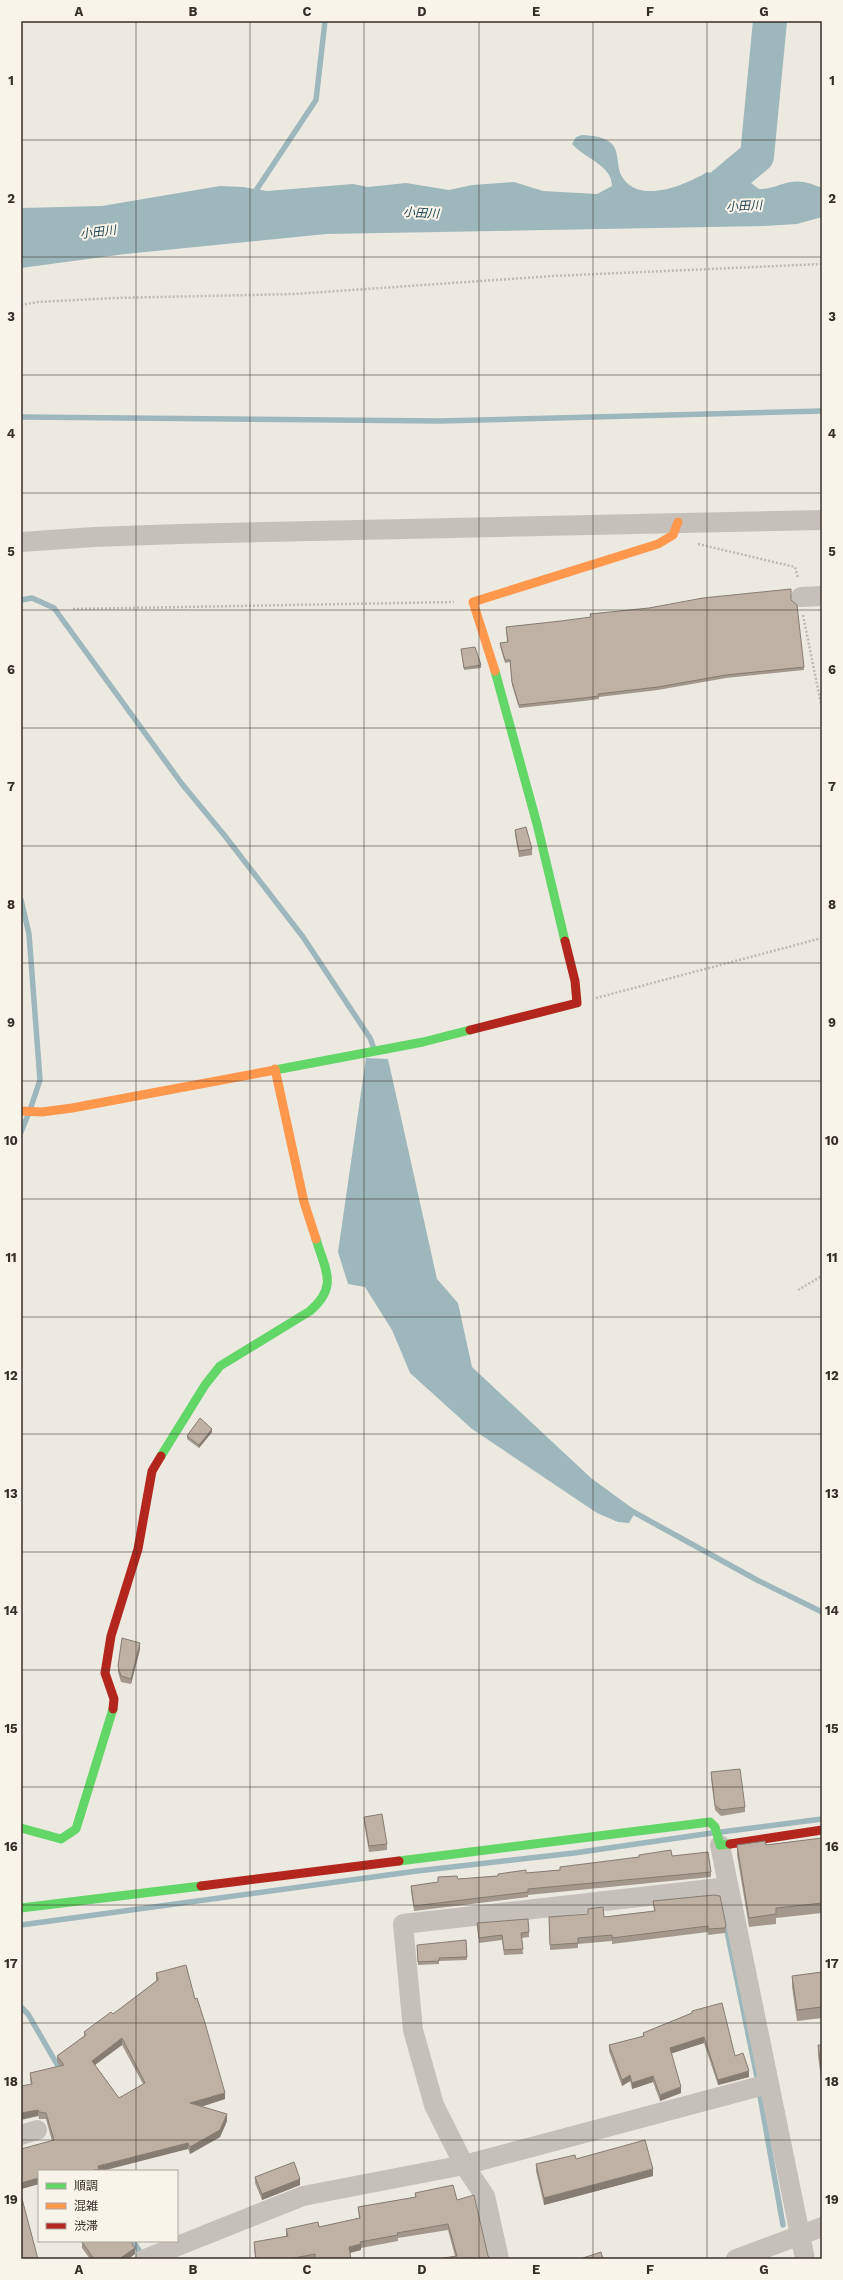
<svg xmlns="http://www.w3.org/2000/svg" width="843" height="2280" font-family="'Work Sans','Noto Sans JP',sans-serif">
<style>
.water{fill:#9eb7bc}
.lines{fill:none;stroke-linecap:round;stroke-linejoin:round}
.stream{stroke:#9eb7bc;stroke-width:5.5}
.river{stroke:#9eb7bc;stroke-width:34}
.path{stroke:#bebab2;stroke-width:2.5;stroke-dasharray:2 2;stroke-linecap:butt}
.street{stroke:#c5c1ba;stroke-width:20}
.fast{stroke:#63d668;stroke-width:9}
.slow{stroke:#ff974d;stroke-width:9}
.jam{stroke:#b3261e;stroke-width:9}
.wall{fill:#a4988c;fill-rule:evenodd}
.shaded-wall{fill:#867c72}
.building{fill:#bfb1a3;stroke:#867c72;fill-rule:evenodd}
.grid{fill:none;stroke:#362f28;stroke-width:1;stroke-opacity:0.55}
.labels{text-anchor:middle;stroke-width:4;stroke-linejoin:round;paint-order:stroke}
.water-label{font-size:12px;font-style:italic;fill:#204755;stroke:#f9f4e9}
.neatline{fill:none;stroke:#362f28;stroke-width:1.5}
.grid-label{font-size:13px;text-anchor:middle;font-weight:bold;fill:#362f28}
</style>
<rect width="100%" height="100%" fill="#ece9e1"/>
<g class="water">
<path d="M582,135C593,136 605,136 613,145C619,153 617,167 621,175C637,206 686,185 707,172L751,183L759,189C773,189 779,184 791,182C802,180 812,184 822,188V217L797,224L764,226L326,234L125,254L21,268V208L102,206L220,186L243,187L267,191L353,184L368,187L406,183L449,190L472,185L514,182L543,191L597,194L612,186C612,165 584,158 572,144L576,137Z"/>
<path d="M366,1058L388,1059L437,1279L458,1303L472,1367L591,1478L636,1511L629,1523L618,1522L597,1513L472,1429L410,1373L392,1330L365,1287L348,1284L338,1252Z"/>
</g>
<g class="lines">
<g class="stream">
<path d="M253,195L316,100L325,21"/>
<path d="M21,417L440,421L822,411"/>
<path d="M21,600L32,598L54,608L182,784L225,836L303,937L370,1038L373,1046"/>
<path d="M21,900L29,934L40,1080L31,1107"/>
<path d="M21,1132L28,1115"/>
<path d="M628,1509L757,1580L822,1612"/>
<path d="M721,1832L822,1819"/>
<path d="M722,1907L757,2077"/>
<path d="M21,1925L417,1871L574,1853L712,1833"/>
<path d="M21,2007L28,2014L62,2073"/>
<path d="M760,2096L783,2225"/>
<path d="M133,2241L140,2252L141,2257"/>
</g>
<path class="river" d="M696,207L757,156L770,21"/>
<g class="path">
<path d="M21,305L38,302L114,298L294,294L553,276L822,264"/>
<path d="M698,544L795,567L798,578"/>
<path d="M73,609L454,602"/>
<path d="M803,615L822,709"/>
<path d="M596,998L822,938"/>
<path d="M798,1290L822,1276"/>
</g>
<g class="street">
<path d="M21,542L94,537L179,534L822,520"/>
<path d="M801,597L822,596"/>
<path d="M720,1845L805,2259"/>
<path d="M21,2135L37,2130"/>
<path d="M145,2259L303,2196L464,2165L768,2084"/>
<path d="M499,2259L485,2196L464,2165L434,2105L413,2030L403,1924L728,1887"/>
<path d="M736,2259L822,2227"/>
</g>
<g class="fast">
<path d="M495,671L537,824L565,941"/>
<path d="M275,1070L423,1042L470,1030"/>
<path d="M161,1456L205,1385L220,1366L310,1311C339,1286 325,1270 316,1239"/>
<path d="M21,1828L61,1839L76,1829L113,1709"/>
<path d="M399,1861L710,1822L715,1827L720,1845L730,1844"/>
<path d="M21,1908L201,1886"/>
</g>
<g class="slow">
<path d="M495,671L473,602L658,544L673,535L678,522"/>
<path d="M275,1069L304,1202L316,1239"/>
<path d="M21,1111L42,1112L72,1108L275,1070"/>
</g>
<g class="jam">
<path d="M470,1030L577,1003L575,981L565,941"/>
<path d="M113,1709L114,1699L105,1673L111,1636L138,1549L152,1471L161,1456"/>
<path d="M730,1844L822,1830"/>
<path d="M201,1886L399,1861"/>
</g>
</g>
<g class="wall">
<path d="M791,600L804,667V670L726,678L658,690L599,697V699L584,701L519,708L512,685L510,662L505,663L500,646V643L507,642L506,627Z"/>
<path d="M461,649L481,665V668L464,670Z"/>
<path d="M515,830L532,849V855L519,857L515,835Z"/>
<path d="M212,1432L199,1448L187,1439V1436Z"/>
<path d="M140,1649L131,1684L121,1682L118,1672V1666Z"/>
<path d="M711,1772L745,1807V1812L721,1816L715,1810L711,1778Z"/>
<path d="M364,1817L387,1844V1850L369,1852L364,1823Z"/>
<path d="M822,1838V1913L776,1918V1924L749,1927L737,1855V1845H766Z"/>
<path d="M672,1856L711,1872V1877L528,1895V1897L414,1911L411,1891V1886L438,1882V1877L458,1879L498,1876L560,1870Z"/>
<path d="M714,1895L726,1930L725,1933L708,1935V1932L612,1944V1941L578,1944V1948L550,1950L549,1917L588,1915V1909L604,1917L654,1911L653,1901Z"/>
<path d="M477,1923L529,1932V1937L522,1938L523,1954L504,1955L502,1940L479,1943Z"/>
<path d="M466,1940L467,1960L439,1961V1964L418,1965L417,1948Z"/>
<path d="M822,1972V2018L797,2021L792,1987V1976Z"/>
<path d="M156,1973L195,1999L225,2099L201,2107L227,2121L220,2137L190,2154L188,2149L39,2171V2184L21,2189V2149L52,2141L46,2119H39L30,2080V2073L60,2066L57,2062V2056L84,2036V2032L113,2014L156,1981ZM122,2045L143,2084L119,2098L95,2065Z"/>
<path d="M692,2011L735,2056L749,2077L718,2085L704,2043L671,2053L681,2093L660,2101L653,2082L632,2089L630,2081L622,2086L609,2051V2045L643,2037V2033L692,2013Z"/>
<path d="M818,2045H822V2078H821L818,2056Z"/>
<path d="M576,2159L653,2176L544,2205L536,2171V2164Z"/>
<path d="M255,2177L300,2185L262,2200L255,2183Z"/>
<path d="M415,2193L457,2200L488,2256H455L448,2230L398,2238V2241L361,2248V2250L350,2253L351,2259H255L254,2248V2242L286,2237V2229L319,2227L359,2218L358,2207L415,2197Z"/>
<path d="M82,2242L135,2254L128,2259H90L82,2248Z"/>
</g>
<g class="shaded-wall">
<path d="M212,1429V1432L199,1448V1445Z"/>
<path d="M140,1643V1649L131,1684V1679Z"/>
<path d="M704,2037V2043L670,2054V2048Z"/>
<path d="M122,2038V2045L92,2067V2061Z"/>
<path d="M749,2071V2077L718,2085V2080Z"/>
<path d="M630,2075V2081L622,2086V2080Z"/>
<path d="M653,2076V2082L632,2089V2083Z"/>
<path d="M681,2087V2093L660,2101V2095Z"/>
<path d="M225,2093V2099L190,2110V2103Z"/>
<path d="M38,2110V2116L21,2120V2113Z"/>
<path d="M227,2114V2121L220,2137L190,2154V2147Z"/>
<path d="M188,2143V2149L102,2171H89L98,2166Z"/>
<path d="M653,2169V2176L544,2205V2198Z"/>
<path d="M39,2178V2184L21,2189V2183Z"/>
<path d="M300,2179V2185L262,2200V2194Z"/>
<path d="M361,2244V2250L349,2253V2247Z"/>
<path d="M135,2248V2254L128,2259H119Z"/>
</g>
<g class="building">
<path d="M791,589V600L797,605L804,667L726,675L658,687L598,694L599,696L584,698L519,705L512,682L510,660H505L500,643L508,642L506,627L561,621L591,617L590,614L649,608L703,598Z"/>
<path d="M475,647L481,665L464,668L461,649Z"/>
<path d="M526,827L532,849L519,851L515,830Z"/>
<path d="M200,1418L212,1429L199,1445L187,1436Z"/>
<path d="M122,1638L140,1643L131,1679L121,1676L118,1666Z"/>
<path d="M740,1769L745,1807L721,1810L715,1805L711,1772Z"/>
<path d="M382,1814L387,1844L369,1846L364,1817Z"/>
<path d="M822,1838V1903L776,1908V1914L749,1918L737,1845L765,1841L766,1845Z"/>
<path d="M671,1850L672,1856L708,1852L711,1872L528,1889V1892L414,1906L411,1886L438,1882V1877L457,1876L458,1879L498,1876V1874L526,1870V1873L560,1870V1867L639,1857V1855Z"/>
<path d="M714,1895L720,1896L726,1925L725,1928L708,1929V1926L612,1938V1935L578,1938V1943L550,1945L549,1917L588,1914V1909L603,1907L604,1917L655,1911L653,1901Z"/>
<path d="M528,1919L529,1932L521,1933L523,1949L504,1950L502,1935L479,1938L477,1923Z"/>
<path d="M466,1940L467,1957L439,1958V1961L418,1962L417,1945Z"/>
<path d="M186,1965L195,1999L197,1998L205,2023L225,2093L190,2103L227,2114L220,2130L190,2147L188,2143L98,2166L99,2169L89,2171H39V2178L21,2183V2149L54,2140L46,2113L39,2112L38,2110L21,2113V2086L32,2084L30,2073L64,2065L57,2056L86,2035L84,2032L111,2012L113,2014L158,1980L156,1973ZM122,2038L145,2083L119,2098L92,2061Z"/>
<path d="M822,1972V2007L797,2010L792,1976Z"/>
<path d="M722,2003L735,2056L743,2053L749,2071L718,2080L704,2037L670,2048L681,2087L660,2095L653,2076L632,2083L630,2075L622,2080L609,2045L644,2036L643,2033L692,2013V2011Z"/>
<path d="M818,2045H822V2067L821,2068Z"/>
<path d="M645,2140L653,2169L544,2198L536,2164L575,2155L576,2159Z"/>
<path d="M294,2162L300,2179L262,2194L255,2177Z"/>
<path d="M453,2185L457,2200L474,2195L488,2256L491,2259H437L457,2256L448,2224L397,2233L398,2235L360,2242L361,2244L349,2247L351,2259H315V2254L289,2259H256L254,2242L288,2236L286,2229L318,2222L319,2227L360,2218L358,2207L416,2197L415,2193Z"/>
<path d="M21,2195L38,2259H21Z"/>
<path d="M83,2241H130L135,2248L119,2259H94L82,2242Z"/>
<path d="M601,2252L603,2259H580Z"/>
</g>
<path class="grid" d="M136,21V2171M250,21V2259M364,21V2259M479,21V2259M593,21V2259M707,21V2259M21,140H822M21,257H822M21,375H822M21,493H822M21,610H822M21,728H822M21,846H822M21,963H822M21,1081H822M21,1199H822M21,1317H822M21,1434H822M21,1552H822M21,1670H822M21,1787H822M21,1905H822M21,2023H822M21,2140H822M136,2241V2259"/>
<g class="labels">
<g class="water-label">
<text transform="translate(744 206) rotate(-3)" y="4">小田川</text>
<text transform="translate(421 213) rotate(3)" y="4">小田川</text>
<text transform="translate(98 232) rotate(-7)" y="4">小田川</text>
</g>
</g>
<rect width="843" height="2280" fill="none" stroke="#f9f4e9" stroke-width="44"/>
<rect x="38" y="2170" width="140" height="72" fill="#f9f4e9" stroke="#aba59c"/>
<rect x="46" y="2183" width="20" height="6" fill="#63d668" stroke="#aba59c"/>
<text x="74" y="2190" font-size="12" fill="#362f28">順調</text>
<rect x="46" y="2203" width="20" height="6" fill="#ff974d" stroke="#aba59c"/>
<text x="74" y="2210" font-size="12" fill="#362f28">混雑</text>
<rect x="46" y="2223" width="20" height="6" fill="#b3261e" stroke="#aba59c"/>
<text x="74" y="2230" font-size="12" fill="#362f28">渋滞</text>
<rect x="22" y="22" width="799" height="2236" class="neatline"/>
<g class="grid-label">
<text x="79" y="16">A</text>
<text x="193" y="16">B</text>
<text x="307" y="16">C</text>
<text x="422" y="16">D</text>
<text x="536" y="16">E</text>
<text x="650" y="16">F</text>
<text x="764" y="16">G</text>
<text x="11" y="85">1</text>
<text x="832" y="85">1</text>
<text x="11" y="203">2</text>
<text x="832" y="203">2</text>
<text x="11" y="321">3</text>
<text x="832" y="321">3</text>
<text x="11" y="438">4</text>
<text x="832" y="438">4</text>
<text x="11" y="556">5</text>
<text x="832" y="556">5</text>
<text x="11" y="674">6</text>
<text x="832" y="674">6</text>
<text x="11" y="791">7</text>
<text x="832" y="791">7</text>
<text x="11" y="909">8</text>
<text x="832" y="909">8</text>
<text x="11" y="1027">9</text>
<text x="832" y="1027">9</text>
<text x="11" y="1145">10</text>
<text x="832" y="1145">10</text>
<text x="11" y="1262">11</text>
<text x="832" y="1262">11</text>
<text x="11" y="1380">12</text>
<text x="832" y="1380">12</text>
<text x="11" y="1498">13</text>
<text x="832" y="1498">13</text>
<text x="11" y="1615">14</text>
<text x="832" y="1615">14</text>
<text x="11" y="1733">15</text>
<text x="832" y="1733">15</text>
<text x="11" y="1851">16</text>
<text x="832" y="1851">16</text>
<text x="11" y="1968">17</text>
<text x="832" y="1968">17</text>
<text x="11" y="2086">18</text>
<text x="832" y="2086">18</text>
<text x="11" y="2204">19</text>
<text x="832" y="2204">19</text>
<text x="79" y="2274">A</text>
<text x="193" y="2274">B</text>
<text x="307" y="2274">C</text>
<text x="422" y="2274">D</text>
<text x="536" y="2274">E</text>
<text x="650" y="2274">F</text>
<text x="764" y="2274">G</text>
</g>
</svg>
